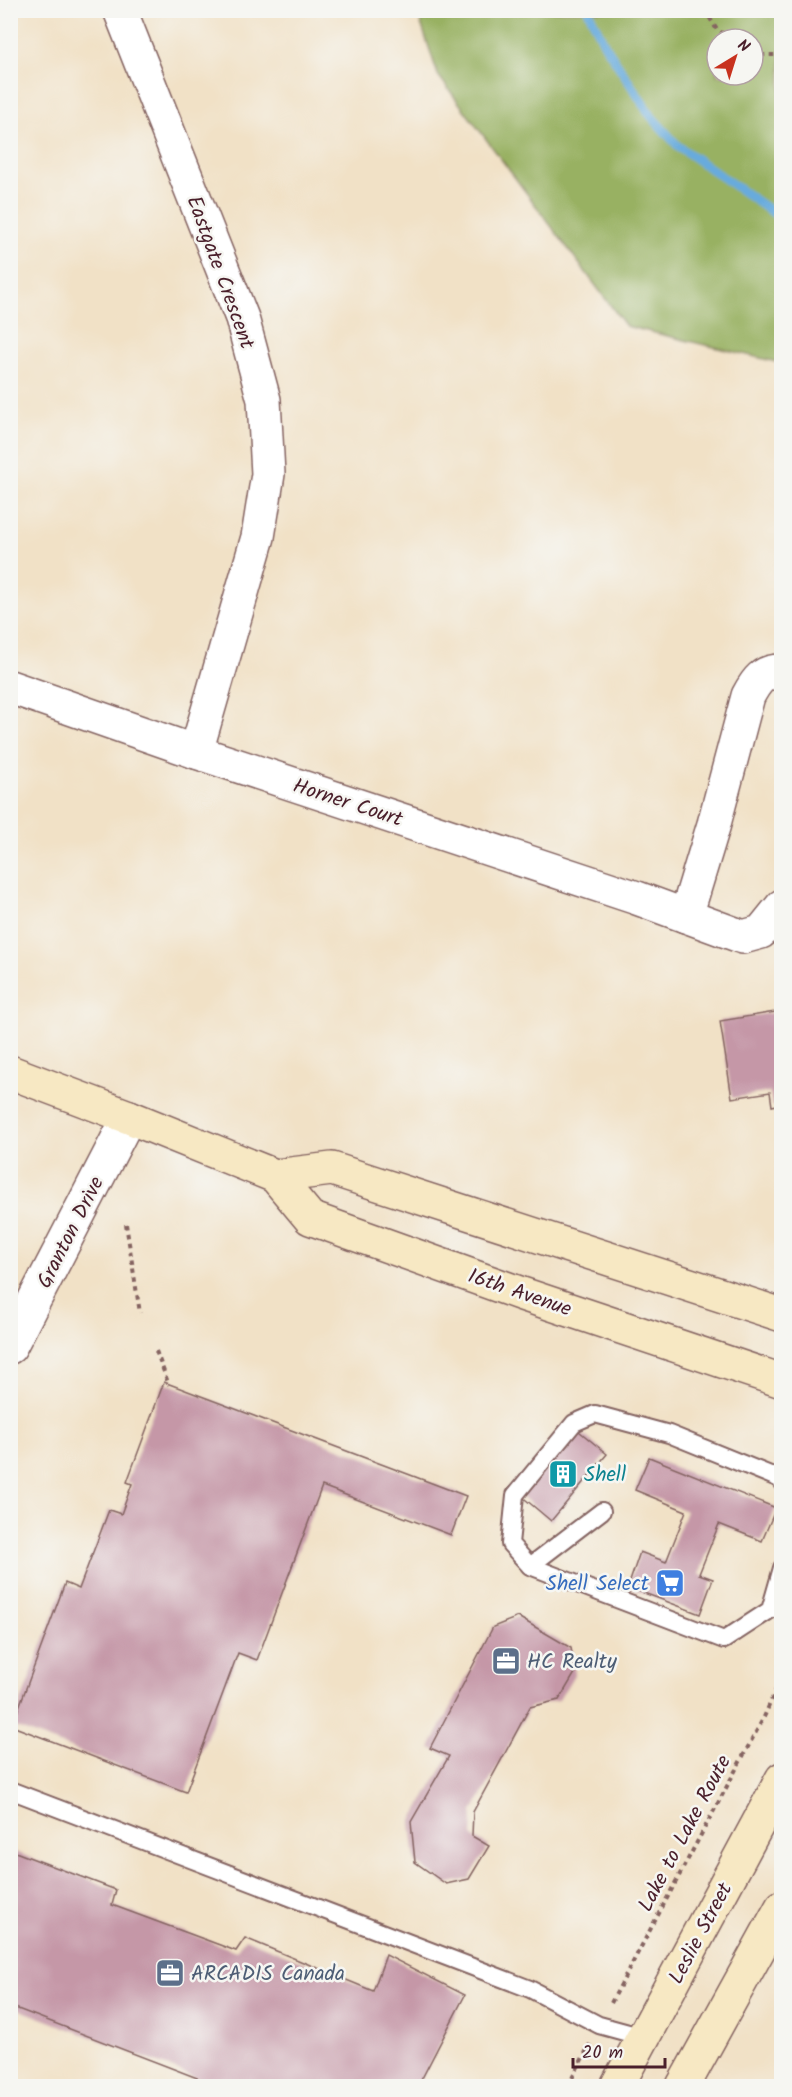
<svg xmlns="http://www.w3.org/2000/svg" width="792" height="2097" font-family="Kalam,sans-serif">
<style>
.forest{fill:#98b162;stroke:#716846;stroke-width:1.5;fill-rule:evenodd}
.lines{fill:none;stroke-linecap:round;stroke-linejoin:round}
.stream{stroke:#68abdd;stroke-width:9}
.building{fill:#c597a7}
.lane-casing{stroke:#846361;stroke-width:20}
.street-casing{stroke:#846361;stroke-width:36}
.secondary-casing{stroke:#846361;stroke-width:36}
.path{stroke:#846361;stroke-width:4;stroke-dasharray:4.5 4.5;stroke-linecap:butt}
.lane{stroke:#fff;stroke-width:16}
.street{stroke:#fff;stroke-width:33}
.secondary{stroke:#f7e8c3;stroke-width:33}
.labels{text-anchor:middle;stroke-width:5;stroke-linejoin:round;paint-order:stroke}
.street-label{font-size:21px;fill:#4a1f2b;stroke:#f6f6f2}
.culture-label{font-size:21px;fill:#0d838f;stroke:#f6f6f2;text-anchor:start}
.shop-label{font-size:21px;fill:#366cbe;stroke:#f6f6f2;text-anchor:end}
.service-label{font-size:21px;fill:#4e5e75;stroke:#f6f6f2;text-anchor:start}
</style>
<rect width="100%" height="100%" fill="#f6f6f2"/>
<filter id="ink" filterUnits="userSpaceOnUse"><feTurbulence type="fractalNoise" baseFrequency=".0167" numOctaves="2"/><feDisplacementMap in="SourceGraphic" scale="12" xChannelSelector="R" yChannelSelector="G"/><feConvolveMatrix kernelMatrix="1 2 1 2 8 2 1 2 1" color-interpolation-filters="sRGB"/></filter>
<filter id="wash" filterUnits="userSpaceOnUse"><feTurbulence type="fractalNoise" baseFrequency=".008" numOctaves="4" result="noise"/><feDisplacementMap in="SourceGraphic" scale="24" xChannelSelector="R" yChannelSelector="G"/><feGaussianBlur stdDeviation="1.35" result="paint"/><feColorMatrix in="noise" values="0 0 0 0 0 0 0 0 0 0 0 0 0 0 0 0 0 1.4 0 .05"/><feComposite in="paint" operator="in"/></filter>
<g filter="url(#wash)">
<rect width="100%" height="100%" fill="#f1e1c6"/>
<path class="forest" d="M417,11H781V363L626,326L438,75ZM717,39H753V75H717Z"/>
<g class="lines">
<path class="stream" d="M588,10L605,45L651,116L678,146L782,219"/>
</g>
<g id="blocks">
<g class="building">
<path d="M782,1011V1104L772,1106L770,1092L732,1098L720,1021Z"/>
<path d="M164,1382L466,1496L451,1535L322,1486L257,1660L238,1653L186,1792L12,1726L65,1583L79,1589L109,1510L121,1514L132,1484L127,1482Z"/>
<path d="M574,1427L607,1454L551,1521L519,1494Z"/>
<path d="M649,1457L776,1508L762,1541L719,1524L699,1574L713,1579L700,1614L628,1587L640,1552L666,1562L686,1511L635,1490Z"/>
<path d="M518,1617L571,1648L575,1673L559,1700L530,1707L473,1812L472,1836L489,1846L469,1879L446,1884L415,1862L411,1822L449,1756L430,1748L493,1627Z"/>
<path d="M10,1850L116,1890L112,1905L236,1951L245,1938L373,1991L386,1955L465,1995L418,2086H218L10,2006Z"/>
</g>
</g>
</g>
<g filter="url(#ink)">
<use href="#blocks" fill-opacity="0" stroke="#846361" stroke-width="1.5"/>
<g class="lines">
<g class="lane-casing">
<g id="lane">
<path d="M782,1483L780,1479L669,1434L595,1414L574,1423L515,1495L510,1544L530,1566L724,1640L770,1610L782,1568"/>
<path d="M530,1566L602,1511"/>
<path d="M10,1790L530,1989L599,2025L643,2037"/>
</g>
</g>
<g class="street-casing">
<g id="street">
<path d="M120,10L242,318L264,400L268,474L258,537L196,752"/>
<path d="M10,687L196,752L637,898L743,937L761,932L782,906"/>
<path d="M686,916L714,824L748,696C756,681 763,670 782,671"/>
<path d="M10,1347L129,1117"/>
</g>
</g>
<g class="secondary-casing">
<g id="secondary">
<path d="M10,1072L129,1117L275,1176L310,1218L522,1294L782,1381"/>
<path d="M275,1176L332,1169L782,1315"/>
<path d="M617,2086L782,1779"/>
<path d="M683,2086L782,1907"/>
</g>
</g>
<g class="path">
<path d="M705,10L717,30L733,39"/>
<path d="M753,50L762,55H782"/>
<path d="M126,1224L140,1313"/>
<path d="M156,1351L169,1385"/>
<path d="M611,2003L764,1717L782,1676"/>
<path d="M568,2086L590,2044"/>
</g>
<use href="#lane" class="lane"/>
<use href="#street" class="street"/>
<use href="#secondary" class="secondary"/>
</g>
</g>
<defs>
<g id="building-square" transform="scale(1.5)"><rect x="-9" y="-9" width="18" height="18" rx="4" fill="#0f9aa8" stroke="#f6f6f2"/><path d="M-4-6H4V6H1V3H-1V6H-4ZM-2.5-4.3h1.7v1.8h-1.7ZM.8-4.3h1.7v1.8H.8ZM-2.5-1h1.7V.8h-1.7ZM.8-1h1.7V.8H.8Z" fill="#fff"/></g>
<g id="supermarket-square" transform="scale(1.5)"><rect x="-9" y="-9" width="18" height="18" rx="4" fill="#3f7fe0" stroke="#f6f6f2"/><path d="M-6-5.5h2.5l.6 2H6L4.5 2H-2.5L-4.4-4H-6ZM-1.5 3.2a1.3 1.3 0 1 0 .1 0ZM3 3.2a1.3 1.3 0 1 0 .1 0Z" fill="#fff"/></g>
<g id="office-square" transform="scale(1.5)"><rect x="-9" y="-9" width="18" height="18" rx="4" fill="#5c6f8a" stroke="#f6f6f2"/><path d="M-6-3h4V-5.5h4V-3h4V5H-6ZM-1-4.5V-3h2v-1.5ZM-6 0V1H6V0Z" fill="#fff"/></g>
</defs>
<g fill-rule="evenodd">
<use href="#building-square" x="563" y="1474"/>
<use href="#supermarket-square" x="670" y="1583"/>
<use href="#office-square" x="506" y="1661"/>
<use href="#office-square" x="170" y="1973"/>
</g>
<g class="labels">
<g class="street-label">
<text transform="translate(221 272) rotate(70)" y="7">Eastgate Crescent</text>
<text transform="translate(348 802) rotate(18)" y="7">Horner Court</text>
<text transform="translate(70 1232) rotate(-63)" y="7">Granton Drive</text>
<text transform="translate(520 1292) rotate(19)" y="7">16th Avenue</text>
<text transform="translate(684 1833) rotate(-62)" y="7">Lake to Lake Route</text>
<text transform="translate(700 1933) rotate(-62)" y="7">Leslie Street</text>
</g>
<g class="culture-label">
<text x="584" y="1481">Shell</text>
</g>
<g class="shop-label">
<text x="649" y="1590">Shell Select</text>
</g>
<g class="service-label">
<text x="527" y="1668">HC Realty</text>
<text x="191" y="1980">ARCADIS Canada</text>
</g>
</g>
<rect width="792" height="2097" fill="none" stroke="#f6f6f2" stroke-width="36"/>
<g transform="translate(735 57) rotate(38)"><circle r="28" fill="#f6f6f2" stroke="#b1a0a2" stroke-width="1.5"/>
<path d="M0-4.5L10 22L0 15L-10 22Z" fill="#c8321e"/>
<text y="-9" font-size="16" font-weight="bold" text-anchor="middle" fill="#4a1f2b">N</text>
</g>
<path d="M573 2058v9h92v-9" fill="none" stroke="#4a1f2b" stroke-width="3"/>
<text x="582" y="2058" font-size="18" fill="#4a1f2b" stroke="#f6f6f2" stroke-width="4.5" paint-order="stroke">20 m</text>
</svg>
